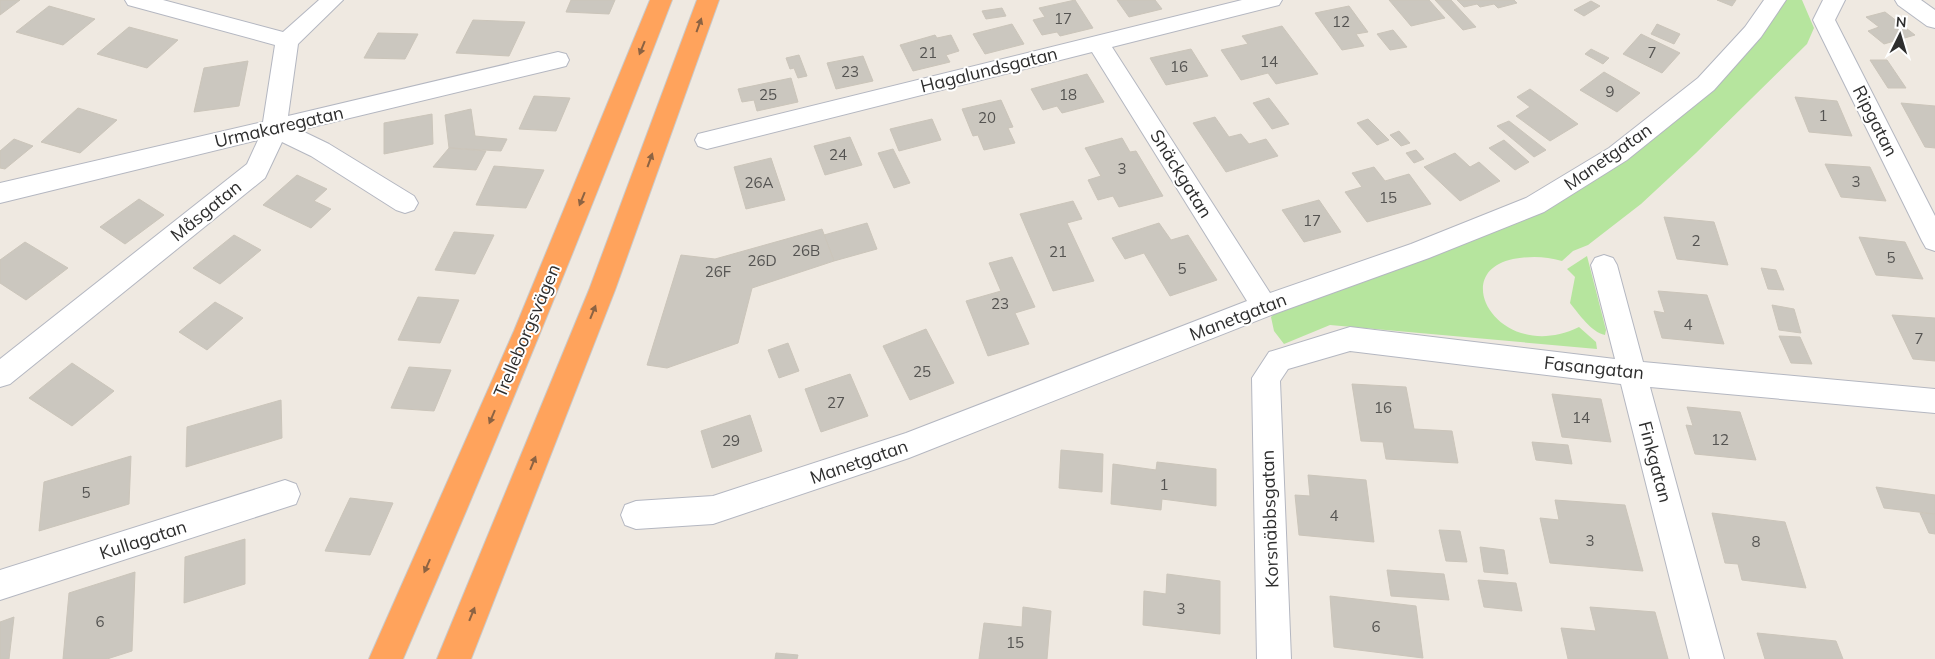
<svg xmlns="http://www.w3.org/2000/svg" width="1935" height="659" font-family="Mulish,sans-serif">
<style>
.green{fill:#b6e59e}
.building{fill:#cbc7bf;stroke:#cbc5ba}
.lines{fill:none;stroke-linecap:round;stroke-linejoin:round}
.street-casing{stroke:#b4b7c1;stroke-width:2}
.highway-casing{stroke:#c9c9c9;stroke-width:2}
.street{fill:#fff;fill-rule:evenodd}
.highway{fill:#ffa35c;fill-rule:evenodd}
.oneway{fill:#8c6343}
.labels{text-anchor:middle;stroke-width:4;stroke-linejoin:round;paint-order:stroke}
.number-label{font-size:15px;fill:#555452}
.street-label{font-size:18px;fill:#2e2e2e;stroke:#fff}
</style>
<rect width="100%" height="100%" fill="#efe9e1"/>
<g class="green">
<path d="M1781,0H1802L1814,28L1807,44L1696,153L1641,204L1588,245L1573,251L1562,261C1545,256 1530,256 1513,259C1446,273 1501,365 1579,327L1596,342L1597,349L1330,325L1284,344L1274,331L1271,317L1278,310L1605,169Z"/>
<path d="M1587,256L1606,330L1605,335C1591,332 1579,314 1570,303L1575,277L1567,269Z"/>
</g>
<g class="building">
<path d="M0,0H20L0,15Z"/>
<path d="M571,0H615L609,14L566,12Z"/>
<path d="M1075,0L1093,28L1060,36L1057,32L1042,35L1033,20L1045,17L1039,8Z"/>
<path d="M1117,0H1155L1162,9L1129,17Z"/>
<path d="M1389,0H1429L1445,18L1411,26Z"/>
<path d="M1435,0H1451L1476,27L1463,30Z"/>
<path d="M1457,0H1514L1517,3L1498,8L1494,4L1480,7L1477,4L1464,7Z"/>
<path d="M1717,0H1736L1732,6Z"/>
<path d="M1591,1L1600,6L1584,16L1574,10Z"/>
<path d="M49,6L95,19L63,45L16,32Z"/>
<path d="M1349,6L1368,32L1356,34L1364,46L1342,50L1315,13Z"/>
<path d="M1002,8L1006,16L986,19L982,11Z"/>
<path d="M1885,12L1915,35L1884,44L1868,31L1879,27L1866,17Z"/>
<path d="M473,20L525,22L509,56L456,53Z"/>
<path d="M1012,24L1024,44L985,54L973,34Z"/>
<path d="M1657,24L1680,34L1674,44L1651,34Z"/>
<path d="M1282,26L1318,74L1276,84L1268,73L1241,80L1221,50L1248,44L1242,36Z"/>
<path d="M129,27L178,40L147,68L97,54Z"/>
<path d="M1393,30L1407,47L1390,50L1377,34Z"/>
<path d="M378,33L418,34L405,59L364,58Z"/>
<path d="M1641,34L1680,53L1662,73L1623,54Z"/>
<path d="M935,35L937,38L951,35L959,51L946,55L950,62L913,71L900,45Z"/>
<path d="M1191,49L1208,76L1166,85L1150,58Z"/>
<path d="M1591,49L1609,58L1603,64L1585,54Z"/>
<path d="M799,55L807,76L798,78L794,68L790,69L786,58Z"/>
<path d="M863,56L873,81L836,89L827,63Z"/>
<path d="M1870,60H1887L1906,88H1888Z"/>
<path d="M248,61L239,106L194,112L204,68Z"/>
<path d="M1604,72L1640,93L1617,112L1580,90Z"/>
<path d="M1087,74L1104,102L1062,113L1057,106L1043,110L1031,89Z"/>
<path d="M791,78L798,102L757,111L754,100L742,102L738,89Z"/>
<path d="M1530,89L1578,124L1550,141L1516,116L1530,107L1517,97Z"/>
<path d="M534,96L570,98L556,131L519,129Z"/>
<path d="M1795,97L1837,101L1852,136L1809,132Z"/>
<path d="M1269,98L1289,124L1272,129L1253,103Z"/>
<path d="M1001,100L1013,127L1008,128L1015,143L984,150L978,135L973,136L962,109Z"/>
<path d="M1901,103L1935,106V148L1925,147Z"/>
<path d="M78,108L117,120L80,153L41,142Z"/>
<path d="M471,109L475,136L507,139L501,151L449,148L445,115Z"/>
<path d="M432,114L433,144L384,154V123Z"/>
<path d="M1215,117L1229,137L1241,134L1249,144L1266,139L1278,156L1226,172L1193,123Z"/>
<path d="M932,119L941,140L899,151L890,129Z"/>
<path d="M1368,119L1389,140L1377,145L1357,123Z"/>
<path d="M1509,121L1546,150L1534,157L1497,126Z"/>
<path d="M1399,131L1410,143L1401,146L1390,135Z"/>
<path d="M850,137L862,165L825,175L814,146Z"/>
<path d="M1122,138L1130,152L1136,151L1163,196L1119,207L1113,196L1098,200L1088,180L1101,176L1085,148Z"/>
<path d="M14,139L33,146L5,169L0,168V151Z"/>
<path d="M1504,140L1529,162L1515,170L1489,148Z"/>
<path d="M449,148L486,151L476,170L433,167Z"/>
<path d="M893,149L910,183L894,188L878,153Z"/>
<path d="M1416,150L1424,159L1414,163L1406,153Z"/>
<path d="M1455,153L1470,167L1479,162L1500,181L1460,201L1424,167Z"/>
<path d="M771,158L785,200L746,209L734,167Z"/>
<path d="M1825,164L1870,167L1886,201L1841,197Z"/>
<path d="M494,166L544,170L526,208L476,205Z"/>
<path d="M1374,167L1385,181L1409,174L1431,204L1367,222L1345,192L1362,187L1352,173Z"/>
<path d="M297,175L327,189L314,201L331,209L311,228L263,205Z"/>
<path d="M139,199L164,215L125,244L100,227Z"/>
<path d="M1319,200L1341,232L1304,242L1282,210Z"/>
<path d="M1073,201L1082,219L1067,223L1094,281L1053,291L1020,214Z"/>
<path d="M1664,217L1714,222L1728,265L1677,259Z"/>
<path d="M867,223L877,249L834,261L824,235Z"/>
<path d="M1159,223L1171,240L1188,235L1217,280L1170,296L1144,253L1125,259L1112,238Z"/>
<path d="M822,229L834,261L752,288L738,343L667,368L647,365L681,255L715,259Z"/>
<path d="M454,232L494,235L475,274L435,270Z"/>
<path d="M234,235L261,250L220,284L193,268Z"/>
<path d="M1859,237L1905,242L1923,279L1876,275Z"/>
<path d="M25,242L68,268L26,300L0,283V260Z"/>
<path d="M1012,257L1035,307L1015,313L1029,344L988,356L966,301L1001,291L989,263Z"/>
<path d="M1761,268L1776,270L1784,290L1768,289Z"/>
<path d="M1658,291L1707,295L1724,344L1662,338L1654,311L1665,313Z"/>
<path d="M418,297L459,300L440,343L398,340Z"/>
<path d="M215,302L243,318L207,350L179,332Z"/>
<path d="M1772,305L1794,309L1801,333L1779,330Z"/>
<path d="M1892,315L1935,318V361L1913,359Z"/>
<path d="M926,329L954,383L910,400L883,346Z"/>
<path d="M1779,336L1800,337L1812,364L1791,363Z"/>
<path d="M788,343L799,371L779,378L768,350Z"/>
<path d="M72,363L114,391L72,426L29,398Z"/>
<path d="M409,367L451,370L434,411L391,408Z"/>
<path d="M850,374L868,416L821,432L805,389Z"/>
<path d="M1352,384L1406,387L1414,429L1452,431L1458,463L1386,459L1383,442L1361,441Z"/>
<path d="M1552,394L1601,399L1611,442L1562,437Z"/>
<path d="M281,400L282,438L186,467L187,427Z"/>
<path d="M1687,407L1740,412L1756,460L1695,454L1686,425L1693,426Z"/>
<path d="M750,415L762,451L712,468L701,431Z"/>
<path d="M1532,442L1568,445L1572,464L1536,460Z"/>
<path d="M1061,450L1103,454L1102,492L1059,488Z"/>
<path d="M131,456L129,504L39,531L44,482Z"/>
<path d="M1157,462L1216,469V506L1162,499L1161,510L1111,504L1113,464L1156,470Z"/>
<path d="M1308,475L1366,480L1374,542L1299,535L1295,495L1310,496Z"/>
<path d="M1876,487L1935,495V514L1884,508Z"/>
<path d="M350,498L393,503L370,555L325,551Z"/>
<path d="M1555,500L1625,505L1643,571L1550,563L1540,518L1559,520Z"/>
<path d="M1712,513L1785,522L1806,588L1742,580L1738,564L1725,563Z"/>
<path d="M1920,513L1935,514V534L1929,533Z"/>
<path d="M1439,530L1460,531L1467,562L1446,561Z"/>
<path d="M245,539V584L184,603L185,557Z"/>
<path d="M1480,547L1504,550L1508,574L1484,572Z"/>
<path d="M1387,570L1444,574L1449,600L1391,596Z"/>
<path d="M135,572L132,651L107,659H63L69,593Z"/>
<path d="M1167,574L1220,581V634L1143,625L1144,591L1166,594Z"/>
<path d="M1478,580L1516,583L1522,611L1484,607Z"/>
<path d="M1330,596L1416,606L1423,658L1334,647Z"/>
<path d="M1023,607L1051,611L1047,659H979L984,623L1022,627Z"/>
<path d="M1590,607L1655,612L1668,659H1568L1561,628L1596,631Z"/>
<path d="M14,617L9,659H0V622Z"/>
<path d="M1757,633L1836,641L1843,659H1765Z"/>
<path d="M776,653L798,655L797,659H775Z"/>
</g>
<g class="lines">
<g class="street-casing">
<g id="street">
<path d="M125,0H163L283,32L319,0H343L298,44L288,116L558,52L566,54L569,60L566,66L558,68L300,130L329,144L414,196L418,203L414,210L405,213L396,210L311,156L282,142L265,178L10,384L0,387V359L247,164L258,140L0,203V183L263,122L275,45L128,5Z"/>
<path d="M1242,0H1282L1279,5L1112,47L1270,293L1411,244L1526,198L1609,148L1698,78L1745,27L1764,0H1786L1761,37L1714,90L1627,160L1544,212L1429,258L1274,314L909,458L713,524L636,529L625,525L621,515L625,505L636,501L713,496L906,433L1247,301L1092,52L707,149L698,146L695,140L698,134Z"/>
<path d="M1823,0H1845L1835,20L1935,216V251L1926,248L1922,241L1813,20Z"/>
<path d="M1895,0H1921L1935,10V28L1927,26L1898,5Z"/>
<path d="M1604,255L1613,258L1617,265L1643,362L1935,389V413L1650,387L1724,659H1690L1621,384L1350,351L1288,369L1280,381L1291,659H1257L1252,378L1269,352L1350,327L1615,359L1591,265L1595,258Z"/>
<path d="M285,480L296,484L300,494L296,504L0,600V570Z"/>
</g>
</g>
<g class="highway-casing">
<g id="highway">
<path d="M650,0H672C587,222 497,441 403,659H369L514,331Z"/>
<path d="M697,0H719L615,290L471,659H437L589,290Z"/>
</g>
</g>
<use href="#street" class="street"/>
<use href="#highway" class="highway"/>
</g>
<defs><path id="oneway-solid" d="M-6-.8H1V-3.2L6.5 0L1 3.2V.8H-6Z" transform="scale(1.25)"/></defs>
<g class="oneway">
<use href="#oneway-solid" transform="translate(699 25) rotate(-70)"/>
<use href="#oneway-solid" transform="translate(642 48) rotate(112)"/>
<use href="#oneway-solid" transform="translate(650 160) rotate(-70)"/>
<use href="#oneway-solid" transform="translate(582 199) rotate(112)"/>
<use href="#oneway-solid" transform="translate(593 312) rotate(-68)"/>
<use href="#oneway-solid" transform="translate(492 417) rotate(113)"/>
<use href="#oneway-solid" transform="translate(533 463) rotate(-68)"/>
<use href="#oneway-solid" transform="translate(427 566) rotate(114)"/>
<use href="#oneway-solid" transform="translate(472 614) rotate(-68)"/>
</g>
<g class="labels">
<g class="number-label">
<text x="1063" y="24">17</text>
<text x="1341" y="27">12</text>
<text x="928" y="58">21</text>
<text x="1652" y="58">7</text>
<text x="1269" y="67">14</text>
<text x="1179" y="72">16</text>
<text x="850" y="77">23</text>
<text x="1610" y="97">9</text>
<text x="768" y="100">25</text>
<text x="1068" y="100">18</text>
<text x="1823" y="121">1</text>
<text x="987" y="123">20</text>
<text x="838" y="160">24</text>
<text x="1122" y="174">3</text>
<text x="1856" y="187">3</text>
<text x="759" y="188">26A</text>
<text x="1388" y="203">15</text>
<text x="1312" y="226">17</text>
<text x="1696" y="246">2</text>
<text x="806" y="256">26B</text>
<text x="1058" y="257">21</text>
<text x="1891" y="263">5</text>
<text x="762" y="266">26D</text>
<text x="1182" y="274">5</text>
<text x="718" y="277">26F</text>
<text x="1000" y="309">23</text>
<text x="1688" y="330">4</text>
<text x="1919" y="344">7</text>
<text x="922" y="377">25</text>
<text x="836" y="408">27</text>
<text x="1383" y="413">16</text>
<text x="1581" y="423">14</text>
<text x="1720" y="445">12</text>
<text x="731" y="446">29</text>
<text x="1164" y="490">1</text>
<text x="86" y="498">5</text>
<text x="1334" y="521">4</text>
<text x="1590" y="546">3</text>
<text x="1756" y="547">8</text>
<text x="1181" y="614">3</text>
<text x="100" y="627">6</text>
<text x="1376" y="632">6</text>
<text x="1015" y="648">15</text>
</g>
<g class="street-label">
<text transform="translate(989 70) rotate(-14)" y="6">Hagalundsgatan</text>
<text transform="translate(1875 121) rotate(63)" y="6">Ripgatan</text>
<text transform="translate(279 127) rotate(-13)" y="6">Urmakaregatan</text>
<text transform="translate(1608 157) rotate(-35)" y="6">Manetgatan</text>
<text transform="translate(1181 174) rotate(58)" y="6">Snäckgatan</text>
<text transform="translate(206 211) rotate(-39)" y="6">Måsgatan</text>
<text transform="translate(1238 317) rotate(-21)" y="6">Manetgatan</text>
<text transform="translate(527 331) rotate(-67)" y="6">Trelleborgsvägen</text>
<text transform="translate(1594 368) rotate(6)" y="6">Fasangatan</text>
<text transform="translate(859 462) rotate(-19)" y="6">Manetgatan</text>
<text transform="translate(1655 462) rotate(75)" y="6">Finkgatan</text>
<text transform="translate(1270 519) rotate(-92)" y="6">Korsnäbbsgatan</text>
<text transform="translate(143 540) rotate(-18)" y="6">Kullagatan</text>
</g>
</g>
<g transform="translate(1900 35) rotate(5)" stroke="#ffffff" stroke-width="4" paint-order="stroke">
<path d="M0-4L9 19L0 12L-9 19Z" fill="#2e2e2e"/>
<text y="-8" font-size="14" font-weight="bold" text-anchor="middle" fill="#2e2e2e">N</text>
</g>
</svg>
